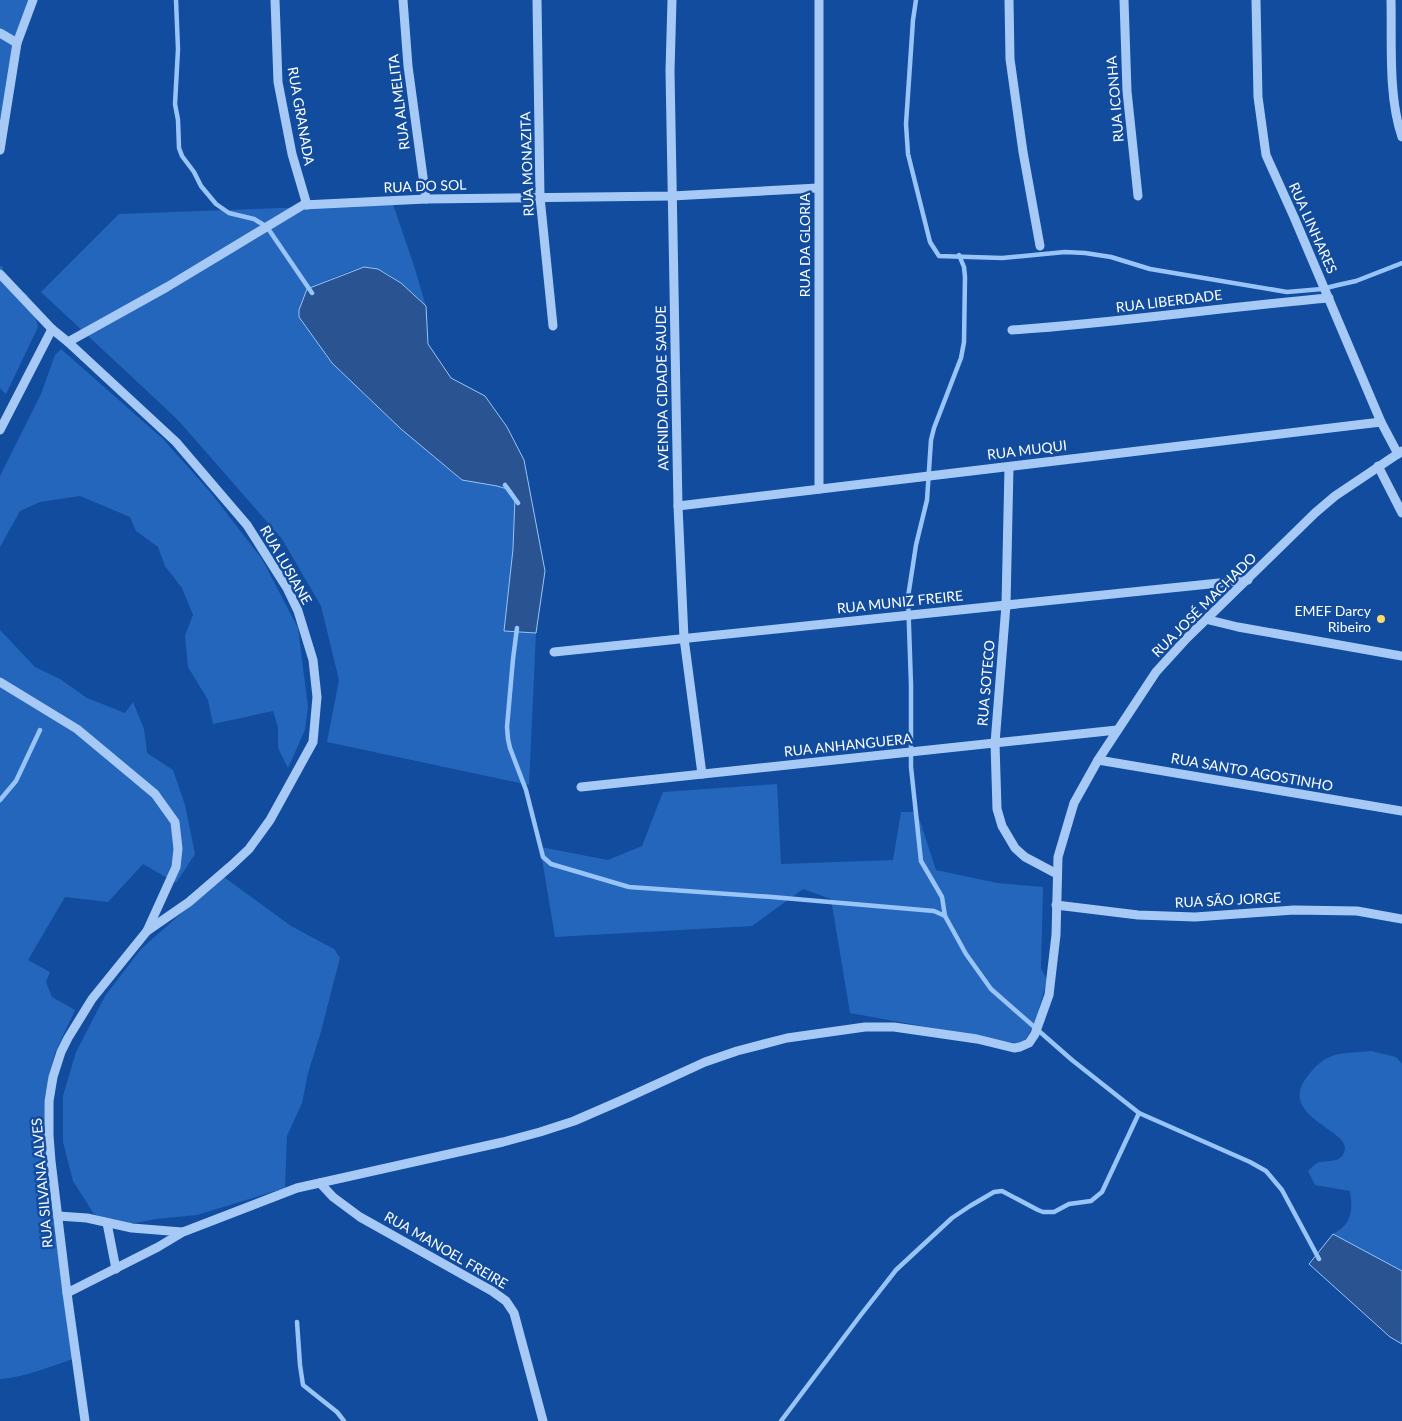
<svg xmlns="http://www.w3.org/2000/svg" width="1402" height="1421" font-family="Lato,sans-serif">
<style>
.green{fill:#2466bc}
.water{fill:#295491;stroke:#99c4f8}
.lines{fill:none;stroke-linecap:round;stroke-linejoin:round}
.stream{stroke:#99c4f8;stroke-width:4.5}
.minor{stroke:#a7c9f5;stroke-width:9}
.poi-dot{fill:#ffd76b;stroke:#114c9e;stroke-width:2}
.labels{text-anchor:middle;stroke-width:5;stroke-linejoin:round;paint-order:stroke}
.street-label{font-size:14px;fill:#fff;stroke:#114c9e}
.poi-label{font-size:14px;fill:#fff;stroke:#114c9e;text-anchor:end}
</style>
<rect width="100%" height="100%" fill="#114c9e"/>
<g class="green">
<path d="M0,0H29L0,129Z"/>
<path d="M393,204L414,266L426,306C411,292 387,266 365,267C354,268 320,284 307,289L299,310V317L332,363L401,429L462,480L497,486L511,490L515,497L513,549L504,631L536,633L529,785L327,742L339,680L321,606L282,539L178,420L41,292L119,214Z"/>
<path d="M0,266L3,267L2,283L13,290L27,294L33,307L38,327L6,394L0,388Z"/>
<path d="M61,349L163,439L211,493L262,559L298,628L308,707L305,730L288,768L278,748V727L273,711L213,724L208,700L188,667L185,636L193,615L182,588L165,566L158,547L136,531L130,517L80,496L40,502L20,511L0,547V476L41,394L55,355Z"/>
<path d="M0,630L35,667L60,679L87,698L125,713L133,702L144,729L147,753L173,770L185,805L195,854L176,883L143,864L108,902L65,897L28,960L50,972L46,982L52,997L75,1010L55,1053L44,1099L46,1168L73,1359C49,1367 25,1377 0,1379Z"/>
<path d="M777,784L781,864L893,860L901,812H917L936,870L997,883L1043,887L1041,969L1047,979L1035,1024L1023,1043L1021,1044L850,1013L831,899L803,889L752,926L555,937L540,847L608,860L642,846L663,792Z"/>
<path d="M221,875L291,926L334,949L340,958L320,1035L308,1073L302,1103L287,1136L285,1188L197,1215L156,1219L120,1226L94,1214L73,1181L63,1142V1096L76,1052L105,996L141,949L185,910Z"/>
<path d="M1371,1051L1396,1057L1402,1064V1271L1333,1234C1352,1224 1353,1211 1350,1191L1315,1185L1308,1171C1310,1169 1314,1165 1317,1163C1327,1159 1342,1165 1345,1149C1348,1130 1277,1115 1307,1077C1327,1050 1341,1054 1371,1051Z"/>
</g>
<g class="water">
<path d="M364,267L378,269L401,283L426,306L428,344L451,378L485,396L507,427L524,460L545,571L536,633L504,631L513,549L515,497L511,490L497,486L462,480L401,429L332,363L299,317V310L307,289Z"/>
<path d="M1333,1234L1402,1271V1344L1390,1337L1309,1264Z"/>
</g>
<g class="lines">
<g class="stream">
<path d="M176,0L178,49L175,104L178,120L179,148L182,156L194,172L201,186L216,204L229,213L254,219L267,227L312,293"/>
<path d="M916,0L913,20L906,124L908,154L930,242L939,256L1002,258L1065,252L1085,253L1111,257L1150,269L1287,292L1322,289L1338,285L1356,281L1402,263"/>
<path d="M959,255L964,267L965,277L964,342L961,358L934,428L931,440L927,500L916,545L908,597L911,685V767L921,861L942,897L945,916L966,954L991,989L1072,1060L1139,1113L1250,1162L1266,1171L1282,1190L1319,1259"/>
<path d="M505,485L518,503"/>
<path d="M517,628L513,659L507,727L508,739L510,748L526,790L543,857L551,864L629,887L772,897L934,911L945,916"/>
<path d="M0,800L16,781L40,730"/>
<path d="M297,1322L300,1365L303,1385L337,1412L344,1421"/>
<path d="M781,1421L860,1316L896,1270L952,1218L970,1206L994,1192L1002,1191L1038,1210L1043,1212H1054L1069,1204L1091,1201L1102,1192L1139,1113"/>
</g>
<g class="minor">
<path d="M275,0L278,82L292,154L307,205"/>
<path d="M403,0L408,66L426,199"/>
<path d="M537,0L540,197L553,326"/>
<path d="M672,0L670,71L678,506L684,638L702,774"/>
<path d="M1009,0L1010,59L1023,152L1040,246"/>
<path d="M1124,0L1127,91L1138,196"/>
<path d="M1256,0L1258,97L1266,155L1294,217L1381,422L1398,454"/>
<path d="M1391,0C1392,42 1388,97 1402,137"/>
<path d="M0,33L17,43"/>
<path d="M0,150L17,43L33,0"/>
<path d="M0,274L52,329L68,342L176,442L247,525L287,588L298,611L313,660L317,697L313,742L270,820L249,849L232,865L189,902L147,931"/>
<path d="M1012,330C1118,323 1223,307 1329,298"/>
<path d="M68,342L167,287L303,205L426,199L672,196L818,188"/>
<path d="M0,430L52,329"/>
<path d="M1378,466L1402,513"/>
<path d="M1009,467L1006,605L995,743L997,809L1002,826L1015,848L1025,857L1057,874"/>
<path d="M819,489V0"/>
<path d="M678,506L1381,422"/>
<path d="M1205,619L1238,627L1402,656"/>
<path d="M554,652L1248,580"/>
<path d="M0,682L77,729L155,794L175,822L178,849L176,867L147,931L92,999L68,1038L61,1052L53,1077L49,1101V1135L51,1161L67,1293L85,1421"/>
<path d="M1098,760L1402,811"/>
<path d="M581,787L1117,730"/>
<path d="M1056,905L1138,915L1195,917L1294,910L1357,911L1402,919"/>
<path d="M320,1183L333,1197L360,1217L492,1291L506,1301L514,1313L543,1421"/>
<path d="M58,1216L87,1218L132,1228L182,1232"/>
<path d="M107,1223L116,1269"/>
<path d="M67,1293L158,1247L183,1232L297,1188L503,1142L540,1132L574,1121L620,1101L705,1062L737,1051L787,1038L865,1027H894L977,1039L1014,1048L1020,1047L1029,1043L1035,1034L1049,995L1056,935L1058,857L1074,803L1098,760L1156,672L1187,638L1315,513L1335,496L1402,451"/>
</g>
</g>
<circle class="poi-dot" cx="1381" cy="619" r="5"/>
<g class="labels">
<g class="street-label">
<text transform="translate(1115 99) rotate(-95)" y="5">RUA ICONHA</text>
<text transform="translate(399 102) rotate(-97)" y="5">RUA ALMELITA</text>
<text transform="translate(301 116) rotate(80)" y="5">RUA GRANADA</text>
<text transform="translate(527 164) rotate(-92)" y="5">RUA MONAZITA</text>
<text transform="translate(425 186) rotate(-2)" y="5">RUA DO SOL</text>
<text transform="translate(1313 228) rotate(66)" y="5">RUA LINHARES</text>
<text transform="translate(805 245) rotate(-90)" y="5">RUA DA GLORIA</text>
<text transform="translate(1169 301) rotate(-7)" y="5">RUA LIBERDADE</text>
<text transform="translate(662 388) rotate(-91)" y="5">AVENIDA CIDADE SAUDE</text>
<text transform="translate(1027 450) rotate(-7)" y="5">RUA MUQUI</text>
<text transform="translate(286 565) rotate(60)" y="5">RUA LUSIANE</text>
<text transform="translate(900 602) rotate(-6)" y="5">RUA MUNIZ FREIRE</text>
<text transform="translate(1204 605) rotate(-45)" y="5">RUA JOSÉ MACHADO</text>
<text transform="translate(986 683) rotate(-85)" y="5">RUA SOTECO</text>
<text transform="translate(848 745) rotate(-6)" y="5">RUA ANHANGUERA</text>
<text transform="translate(1252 772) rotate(10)" y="5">RUA SANTO AGOSTINHO</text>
<text transform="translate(1228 900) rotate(-3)" y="5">RUA SÃO JORGE</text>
<text transform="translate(42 1183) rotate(-95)" y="5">RUA SILVANA ALVES</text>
<text transform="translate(446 1250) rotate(30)" y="5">RUA MANOEL FREIRE</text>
</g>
<g class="poi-label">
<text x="1371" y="616">EMEF Darcy<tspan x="1371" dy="16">Ribeiro</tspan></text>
</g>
</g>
</svg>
